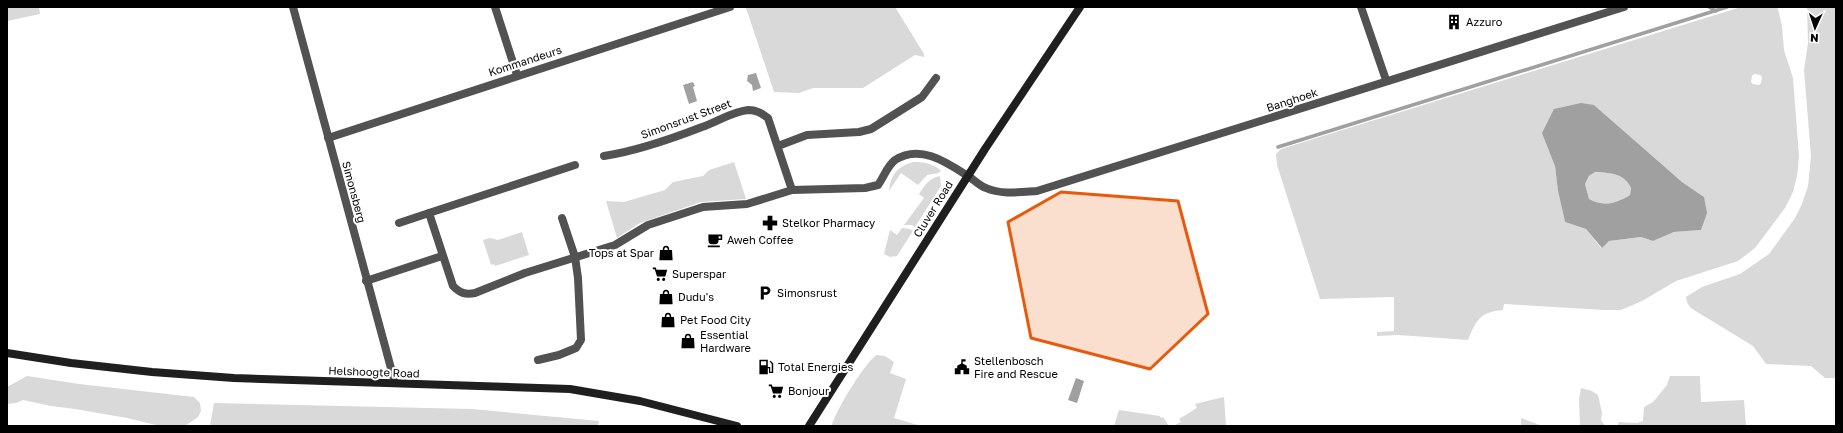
<svg xmlns="http://www.w3.org/2000/svg" width="1843" height="433" font-family="'Golos Text',sans-serif">
<style>
.green{fill:#d9d9d9;fill-rule:evenodd}
.water{fill:#a0a0a0;fill-rule:evenodd}
.lines{fill:none;stroke-linecap:round;stroke-linejoin:round}
.stream{stroke:#a0a0a0;stroke-width:3.5}
.street{stroke:#525252;stroke-width:8}
.secondary{stroke:#1f1f1f;stroke-width:8}
.marked{fill:#e8590c;fill-opacity:0.2;stroke:#e8590c;stroke-width:3;stroke-linejoin:round}
.labels{text-anchor:middle;stroke-width:4;stroke-linejoin:round;paint-order:stroke}
.poi-label{font-size:11px;fill:#000;stroke:#fff;text-anchor:start}
.street-label{font-size:11px;fill:#000;stroke:#fff}
</style>
<rect width="100%" height="100%" fill="#fff"/>
<g class="green">
<path d="M7,7H39L40,14L7,21Z"/>
<path d="M751,7H895L924,54V57L915,55L863,88H813L799,93L774,92L746,8Z"/>
<path d="M1741,7H1777L1778,9L1782,26L1784,50L1793,78L1799,156L1797,176L1793,192L1785,208L1755,248L1738,261L1676,281L1642,301L1621,310H1604L1504,304L1503,310C1480,312 1476,320 1468,340L1398,335L1377,336V332L1394,331V297L1320,299L1277,165L1276,154L1281,149ZM1754,74L1760,75L1762,77L1761,83L1759,85L1753,84L1751,82L1752,76ZM1594,105L1682,182L1704,197L1701,230L1674,232L1653,241L1641,237L1609,241L1601,248L1586,229L1565,222L1558,191L1555,166Z"/>
<path d="M1807,7H1836V378H1825L1811,366L1766,364L1753,346L1694,310C1688,306 1687,303 1686,297L1702,287L1740,274L1769,254L1795,218L1802,204L1808,186L1811,156L1804,70L1808,43Z"/>
<path d="M734,162L746,199L701,202L640,223L617,238L606,201L624,202L665,190L673,182L703,176L709,170Z"/>
<path d="M913,162C923,162 933,163 941,171L938,173L927,175L918,185L901,173L889,191C890,175 898,166 913,162Z"/>
<path d="M1595,172C1610,173 1624,173 1631,188L1630,195C1615,204 1604,207 1589,199L1585,184L1589,176Z"/>
<path d="M940,176L941,186L915,227L912,225H904L924,198L919,194C925,185 929,178 940,176Z"/>
<path d="M902,228L910,229L913,231L897,256L890,257L884,254L890,230L897,235Z"/>
<path d="M522,232L529,255L495,266L494,264L491,265L483,240L490,238L498,240Z"/>
<path d="M877,355L885,356L894,362L890,373L906,379L894,418L921,426H832C833,415 867,359 877,355Z"/>
<path d="M27,376L79,384L194,397L200,403L201,411L198,417L185,426H160L127,418L75,409L51,406L23,400L16,403L7,404V387Z"/>
<path d="M1670,376H1700L1701,402L1744,400L1746,426H1617L1619,422L1637,423L1643,421L1644,407L1653,402L1667,385Z"/>
<path d="M1581,388L1592,391L1598,395L1602,413L1601,420L1605,426H1580L1579,399Z"/>
<path d="M1224,397L1226,426H1173L1181,422L1179,419L1197,408L1195,404Z"/>
<path d="M214,403L472,409L599,421L598,426H210Z"/>
<path d="M1119,410L1160,416L1161,418L1163,417L1169,426H1114Z"/>
<path d="M1521,418L1524,419L1542,426H1521Z"/>
</g>
<g class="water">
<path d="M756,73L761,88L753,91L752,85L747,81L748,75Z"/>
<path d="M693,82L695,86L693,87L697,101L689,104L683,85Z"/>
<path d="M1581,103L1594,105L1682,182L1704,197L1707,213L1701,230L1674,232L1653,241L1641,237L1609,241L1602,248L1586,229L1565,222L1558,191L1555,166L1542,133L1554,109ZM1595,172C1610,173 1624,173 1631,188L1630,195C1615,204 1604,207 1589,199L1585,184L1589,176Z"/>
<path d="M1076,378L1084,381L1077,403L1068,400Z"/>
</g>
<g class="lines">
<g class="stream">
<path d="M1709,7L1716,11"/>
<path d="M1278,147L1727,7"/>
</g>
<g class="street">
<path d="M293,7L395,383"/>
<path d="M495,7L517,75"/>
<path d="M1361,7L1386,80"/>
<path d="M328,138L730,7"/>
<path d="M778,146L807,135L859,132L871,129L922,97L936,78"/>
<path d="M604,156C637,151 671,139 702,127C717,122 731,112 748,110C757,110 761,113 768,118L792,190"/>
<path d="M575,165L429,213L453,286C460,293 465,295 475,293L525,273L615,245L648,225L703,207L747,204L792,190L865,188L878,185C884,177 887,166 895,160C921,143 949,164 971,178C975,181 980,186 986,188C1001,195 1021,192 1037,191L1624,7"/>
<path d="M399,223L429,213"/>
<path d="M366,281L442,256"/>
<path d="M538,360L559,355L576,348L581,340L578,278L575,257L562,218"/>
</g>
<g class="secondary">
<path d="M7,353L71,363L152,372L234,378L570,389L640,401L737,426"/>
<path d="M809,426L985,149L1080,7"/>
</g>
</g>
<path class="marked" d="M1061,192L1178,201L1208,314L1150,369L1031,338L1008,222Z"/>
<defs>
<g id="building-bare" transform="scale(1.2)"><path d="M-4-6H4V6H1V3H-1V6H-4ZM-2.5-4.3h1.7v1.8h-1.7ZM.8-4.3h1.7v1.8H.8ZM-2.5-1h1.7V.8h-1.7ZM.8-1h1.7V.8H.8Z" fill="#000" stroke="#fff" stroke-width="2.5" paint-order="stroke"/></g>
<g id="pharmacy-bare" transform="scale(1.2)"><path d="M-2-6h4v4h4v4h-4v4h-4v-4h-4v-4h4Z" fill="#000" stroke="#fff" stroke-width="2.5" paint-order="stroke"/></g>
<g id="cafe-bare" transform="scale(1.2)"><path d="M-5.5-4.5H6V0H3Q3 3.5 0 3.5H-2.5Q-5.5 3.5-5.5 0ZM3-3.2v2h1.7v-2ZM-6 4.5H4V6H-6Z" fill="#000" stroke="#fff" stroke-width="2.5" paint-order="stroke"/></g>
<g id="shop-bare" transform="scale(1.2)"><path d="M-5-2.5h2.3a2.7 3.5 0 0 1 5.4 0H5L5.5 6h-11ZM-1.5-2.5h3a1.5 2.3 0 0 0-3 0Z" fill="#000" stroke="#fff" stroke-width="2.5" paint-order="stroke"/></g>
<g id="supermarket-bare" transform="scale(1.2)"><path d="M-6-5.5h2.5l.6 2H6L4.5 2H-2.5L-4.4-4H-6ZM-1.5 3.2a1.3 1.3 0 1 0 .1 0ZM3 3.2a1.3 1.3 0 1 0 .1 0Z" fill="#000" stroke="#fff" stroke-width="2.5" paint-order="stroke"/></g>
<g id="parking-bare" transform="scale(1.2)"><path d="M-3.5-5.5H1a3.5 3.5 0 0 1 0 7H-1V5.5H-3.5ZM-1-3.4V-.6H.8a1.4 1.4 0 0 0 0-2.8Z" fill="#000" stroke="#fff" stroke-width="2.5" paint-order="stroke"/></g>
<g id="fuel-bare" transform="scale(1.2)"><path d="M-5.5-6h7V0h2V4h1.3V-2.5L3-4.5l.8-.8L6-3V5H2.5V1h-1V6h-7ZM-4.2-4.7v3.2H.2V-4.7Z" fill="#000" stroke="#fff" stroke-width="2.5" paint-order="stroke"/></g>
<g id="civic-bare" transform="scale(1.2)"><path d="M-.6-6.5H3V-4.5H.6V-3L4-1V1h2V6H-6V1h2V-1L-.6-3ZM-1.2 2.5V6h2.4V2.5Z" fill="#000" stroke="#fff" stroke-width="2.5" paint-order="stroke"/></g>
</defs>
<g fill-rule="evenodd">
<use href="#building-bare" x="1454" y="22"/>
<use href="#pharmacy-bare" x="770" y="223"/>
<use href="#cafe-bare" x="715" y="240"/>
<use href="#shop-bare" x="666" y="253"/>
<use href="#supermarket-bare" x="660" y="274"/>
<use href="#parking-bare" x="765" y="293"/>
<use href="#shop-bare" x="666" y="297"/>
<use href="#shop-bare" x="668" y="320"/>
<use href="#shop-bare" x="688" y="341"/>
<use href="#fuel-bare" x="766" y="367"/>
<use href="#civic-bare" x="962" y="367"/>
<use href="#supermarket-bare" x="776" y="391"/>
</g>
<g class="labels">
<g class="poi-label">
<text x="1466" y="26">Azzuro</text>
<text x="782" y="227">Stelkor Pharmacy</text>
<text x="727" y="244">Aweh Coffee</text>
<text x="654" y="257" text-anchor="end">Tops at Spar</text>
<text x="672" y="278">Superspar</text>
<text x="777" y="297">Simonsrust</text>
<text x="678" y="301">Dudu's</text>
<text x="680" y="324">Pet Food City</text>
<text x="700" y="339">Essential<tspan x="700" dy="13">Hardware</tspan></text>
<text x="974" y="365">Stellenbosch<tspan x="974" dy="13">Fire and Rescue</tspan></text>
<text x="778" y="371">Total Energies</text>
<text x="788" y="395">Bonjour</text>
</g>
<g class="street-label">
<text transform="translate(525 61) rotate(-18)" y="4">Kommandeurs</text>
<text transform="translate(1292 100) rotate(-18)" y="4">Banghoek</text>
<text transform="translate(686 119) rotate(-20)" y="4">Simonsrust Street</text>
<text transform="translate(354 192) rotate(75)" y="4">Simonsberg</text>
<text transform="translate(933 209) rotate(-58)" y="4">Cluver Road</text>
<text transform="translate(374 372) rotate(2)" y="4">Helshoogte Road</text>
</g>
</g>
<rect width="1843" height="433" fill="none" stroke="#000000" stroke-width="16"/>
<g transform="translate(1815 28) rotate(183)" stroke="#ffffff" stroke-width="3" paint-order="stroke">
<path d="M0-3L7 15L0 10L-7 15Z" fill="#000000"/>
<text y="-6" font-size="11" font-weight="bold" text-anchor="middle" fill="#000000">N</text>
</g>
</svg>
